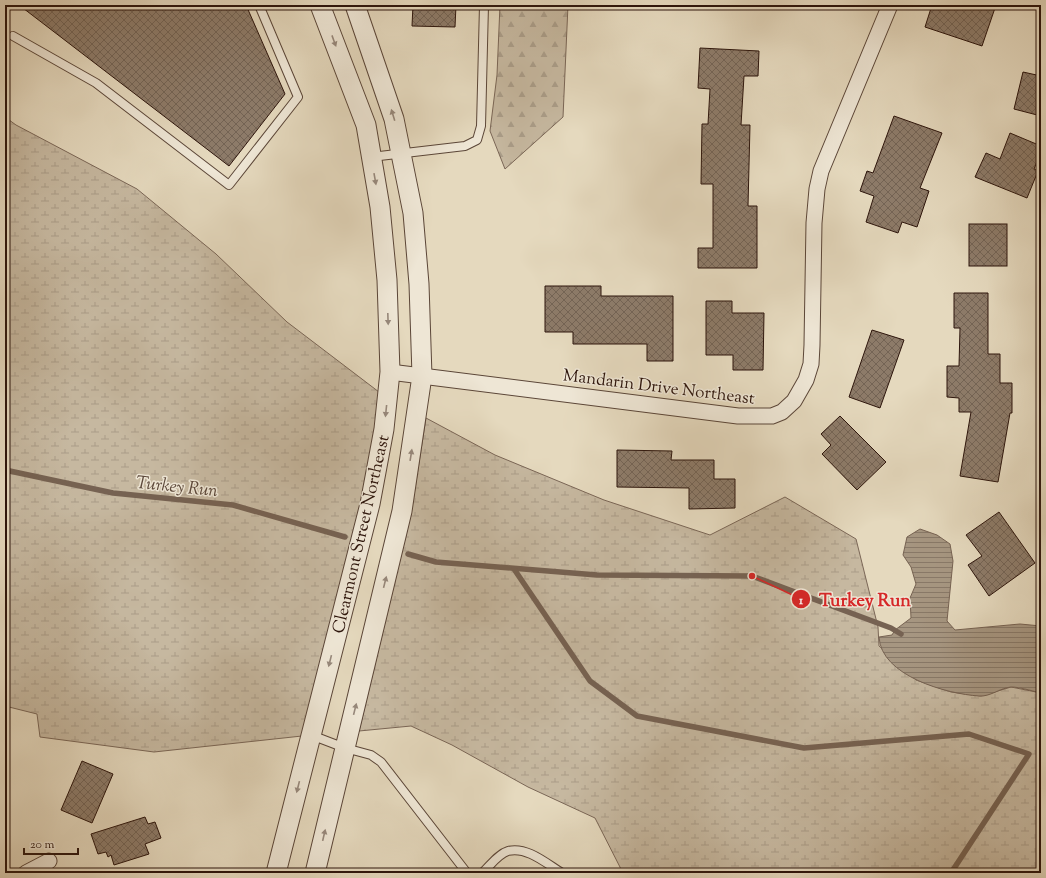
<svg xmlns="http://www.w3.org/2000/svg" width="1046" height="878" font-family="'Sorts Mill Goudy',serif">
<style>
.forest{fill:url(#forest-firs);stroke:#7a6656}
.wetland{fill:url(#wetland-marsh);stroke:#7a6656}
.water{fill:url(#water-rules);stroke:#766252}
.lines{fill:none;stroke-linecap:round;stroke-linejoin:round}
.stream{stroke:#766252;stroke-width:5.5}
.building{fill:url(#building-cross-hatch);stroke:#2d150c}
.service-casing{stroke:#5b4638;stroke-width:10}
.minor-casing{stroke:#5b4638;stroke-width:17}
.tertiary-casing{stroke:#5b4638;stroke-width:21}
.service{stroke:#eee6d5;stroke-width:8}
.minor{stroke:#eee6d5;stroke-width:15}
.tertiary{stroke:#eee6d5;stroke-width:19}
.oneway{fill:#97887b}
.labels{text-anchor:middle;stroke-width:3;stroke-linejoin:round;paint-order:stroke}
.street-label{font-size:17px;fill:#2d150c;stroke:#eee6d5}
.water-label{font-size:18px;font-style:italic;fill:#5d493b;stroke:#eee6d5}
.leader{fill:none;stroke:#d62828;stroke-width:1.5}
.callout-dot{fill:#d62828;stroke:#eee6d5;stroke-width:1.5}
.mark-label{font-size:12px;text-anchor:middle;font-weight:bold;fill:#fff}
.callout-label{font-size:18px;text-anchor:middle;font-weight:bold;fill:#d62828;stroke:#eee6d5;stroke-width:3;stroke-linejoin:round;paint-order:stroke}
</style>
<defs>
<pattern id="forest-firs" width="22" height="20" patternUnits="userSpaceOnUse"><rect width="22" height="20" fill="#c6b8a0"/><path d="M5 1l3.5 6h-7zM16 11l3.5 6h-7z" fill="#aa9d89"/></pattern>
<pattern id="wetland-marsh" width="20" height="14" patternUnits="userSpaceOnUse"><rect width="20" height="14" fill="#c6b8a0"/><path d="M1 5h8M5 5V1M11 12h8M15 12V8" fill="none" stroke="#aa9d89"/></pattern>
<pattern id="water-rules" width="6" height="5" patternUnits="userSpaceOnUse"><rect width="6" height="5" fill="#a69681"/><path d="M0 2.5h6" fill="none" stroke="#887968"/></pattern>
<pattern id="building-cross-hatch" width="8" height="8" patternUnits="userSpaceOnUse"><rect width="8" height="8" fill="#8d7b69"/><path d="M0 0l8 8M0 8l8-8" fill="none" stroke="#746455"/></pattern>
</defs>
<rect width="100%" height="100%" fill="#e5d9be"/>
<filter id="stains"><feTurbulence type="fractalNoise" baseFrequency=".005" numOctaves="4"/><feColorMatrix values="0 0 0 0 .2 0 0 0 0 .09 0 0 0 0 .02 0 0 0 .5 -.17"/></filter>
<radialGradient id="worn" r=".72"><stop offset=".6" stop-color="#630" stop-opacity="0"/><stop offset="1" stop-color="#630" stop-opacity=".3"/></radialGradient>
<path class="forest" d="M500,5H568L563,117L505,169L490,131L497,75Z"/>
<g class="wetland">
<path d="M5,117L16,125L137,189L216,254L287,322L379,392L376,428L361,501L302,736L154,752L40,737L37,714L5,706Z"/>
<path d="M426,418L495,455L604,500L710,535L785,497L856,539L878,627L879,646L916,680L951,692L981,696L1011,687L1041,693V873H623L595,818L528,787L452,745L411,726L359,731L411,514Z"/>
</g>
<path class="water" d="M920,529L937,535L950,544L953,561L947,621L955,630L1020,624L1041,626V693C1032,691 1020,687 1011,687C1000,688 990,697 979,696C947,694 881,676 879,637L892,635L895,630L911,618L910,598L916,584L911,567L903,555L907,537Z"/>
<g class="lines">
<g class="stream">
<path d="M5,470L113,493L233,505L345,537"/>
<path d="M408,554L436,562L597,575L752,576L891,628L901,634"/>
<path d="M514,569L590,681L637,716L804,748L969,734L1029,754L951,873"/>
</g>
</g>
<g class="building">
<path d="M19,5H246L285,94L229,166Z"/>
<path d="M413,5H456L455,27L412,26Z"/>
<path d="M932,5L949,9L950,5H996L982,46L925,27Z"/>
<path d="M700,48L759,51L758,76H744L741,125H750L748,206H757V268H698V248H713V184H701L702,124H708L710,89L698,88Z"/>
<path d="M1023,72L1041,76V116L1014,109Z"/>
<path d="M894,116L942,133L920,188L929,191L917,227L902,222L898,233L866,222L874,196L860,191L867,171L873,173Z"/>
<path d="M1010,133L1041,146V152L1034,169L1038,171L1027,198L975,177L986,153L1000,159Z"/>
<rect x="969" y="224" width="38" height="42"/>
<path d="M545,286H601V296H673V361H647V344H573V332H545Z"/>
<path d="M954,293H988V354H1000V383H1012V413H1010L998,482L960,476L971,412H959V398L947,397V366H959L960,328H954Z"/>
<path d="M706,301H732V313H764L763,370H733V355H706Z"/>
<path d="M872,330L904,340L880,408L849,397Z"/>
<path d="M840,416L886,462L857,490L822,454L831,445L821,434Z"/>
<path d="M617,450L672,451L671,460H714V479H735V508L689,509V488L617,487Z"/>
<path d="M999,512L1035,563L989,596L968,565L982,556L966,535Z"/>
<path d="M82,761L113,774L92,823L61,810Z"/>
<path d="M145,817L148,824L155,822L161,838L145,844L149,854L114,865L111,855L108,857L106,852L98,854L91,834Z"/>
</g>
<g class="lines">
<g class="service-casing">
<g id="service">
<path d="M13,36L96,83L229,185L298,97L259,5"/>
<path d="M371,157L465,146L477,140L481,126L484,5"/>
<path d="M311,735L345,748L371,755L381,762L467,873"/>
<path d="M482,873C490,866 498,854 508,851C527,846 547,864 562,873"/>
</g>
</g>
<g class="minor-casing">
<g id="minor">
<path d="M390,372L738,416H772L782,412L794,401L806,380L811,364L812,345L814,223L817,189L821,171L890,5"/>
<path d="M26,873L49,861"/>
</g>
</g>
<g class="tertiary-casing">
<g id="tertiary">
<path d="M276,873L370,504L384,429L390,372L387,280L380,207L366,125L320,5"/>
<path d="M315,873L402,511L422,376L419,284L413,213L394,119L355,5"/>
</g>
</g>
<use href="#service" class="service"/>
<use href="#minor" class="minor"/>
<use href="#tertiary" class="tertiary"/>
</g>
<defs><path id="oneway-solid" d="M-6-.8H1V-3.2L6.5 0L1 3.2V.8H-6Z"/></defs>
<g class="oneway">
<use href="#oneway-solid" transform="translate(334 41) rotate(70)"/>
<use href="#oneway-solid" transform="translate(393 115) rotate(-107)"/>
<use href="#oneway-solid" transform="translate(375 179) rotate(80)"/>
<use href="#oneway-solid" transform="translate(388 319) rotate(88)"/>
<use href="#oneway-solid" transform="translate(386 411) rotate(96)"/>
<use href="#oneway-solid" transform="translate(411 455) rotate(-81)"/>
<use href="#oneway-solid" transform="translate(385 582) rotate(-76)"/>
<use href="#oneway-solid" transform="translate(330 661) rotate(104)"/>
<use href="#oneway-solid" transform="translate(355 709) rotate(-76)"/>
<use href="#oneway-solid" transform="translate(298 787) rotate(104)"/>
<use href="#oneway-solid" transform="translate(324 835) rotate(-77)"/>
</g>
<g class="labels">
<g class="street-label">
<text transform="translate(659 386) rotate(7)" y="6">Mandarin Drive Northeast</text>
<text transform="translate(360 534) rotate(-77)" y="6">Clearmont Street Northeast</text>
</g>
<g class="water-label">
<text transform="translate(177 486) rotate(6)" y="6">Turkey Run</text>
</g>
</g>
<path class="leader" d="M752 576L801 599"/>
<g class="callout-dot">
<circle cx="752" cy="576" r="4"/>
<circle cx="801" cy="599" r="10"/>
</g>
<g class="mark-label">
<text x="801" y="604">1</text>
</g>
<g class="callout-label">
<text x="865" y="606">Turkey Run</text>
</g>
<rect width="1046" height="878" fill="none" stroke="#e5d9be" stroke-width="20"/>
<rect x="6" y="6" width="1034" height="866" fill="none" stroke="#2d150c" stroke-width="2"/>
<rect x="10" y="10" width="1026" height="858" fill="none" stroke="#2d150c"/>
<path d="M24 848v6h54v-6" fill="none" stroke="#2d150c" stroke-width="2"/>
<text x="30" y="848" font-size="12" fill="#2d150c" stroke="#eee6d5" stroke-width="3" paint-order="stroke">20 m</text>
<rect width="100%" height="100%" filter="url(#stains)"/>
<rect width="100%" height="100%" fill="url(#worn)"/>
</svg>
